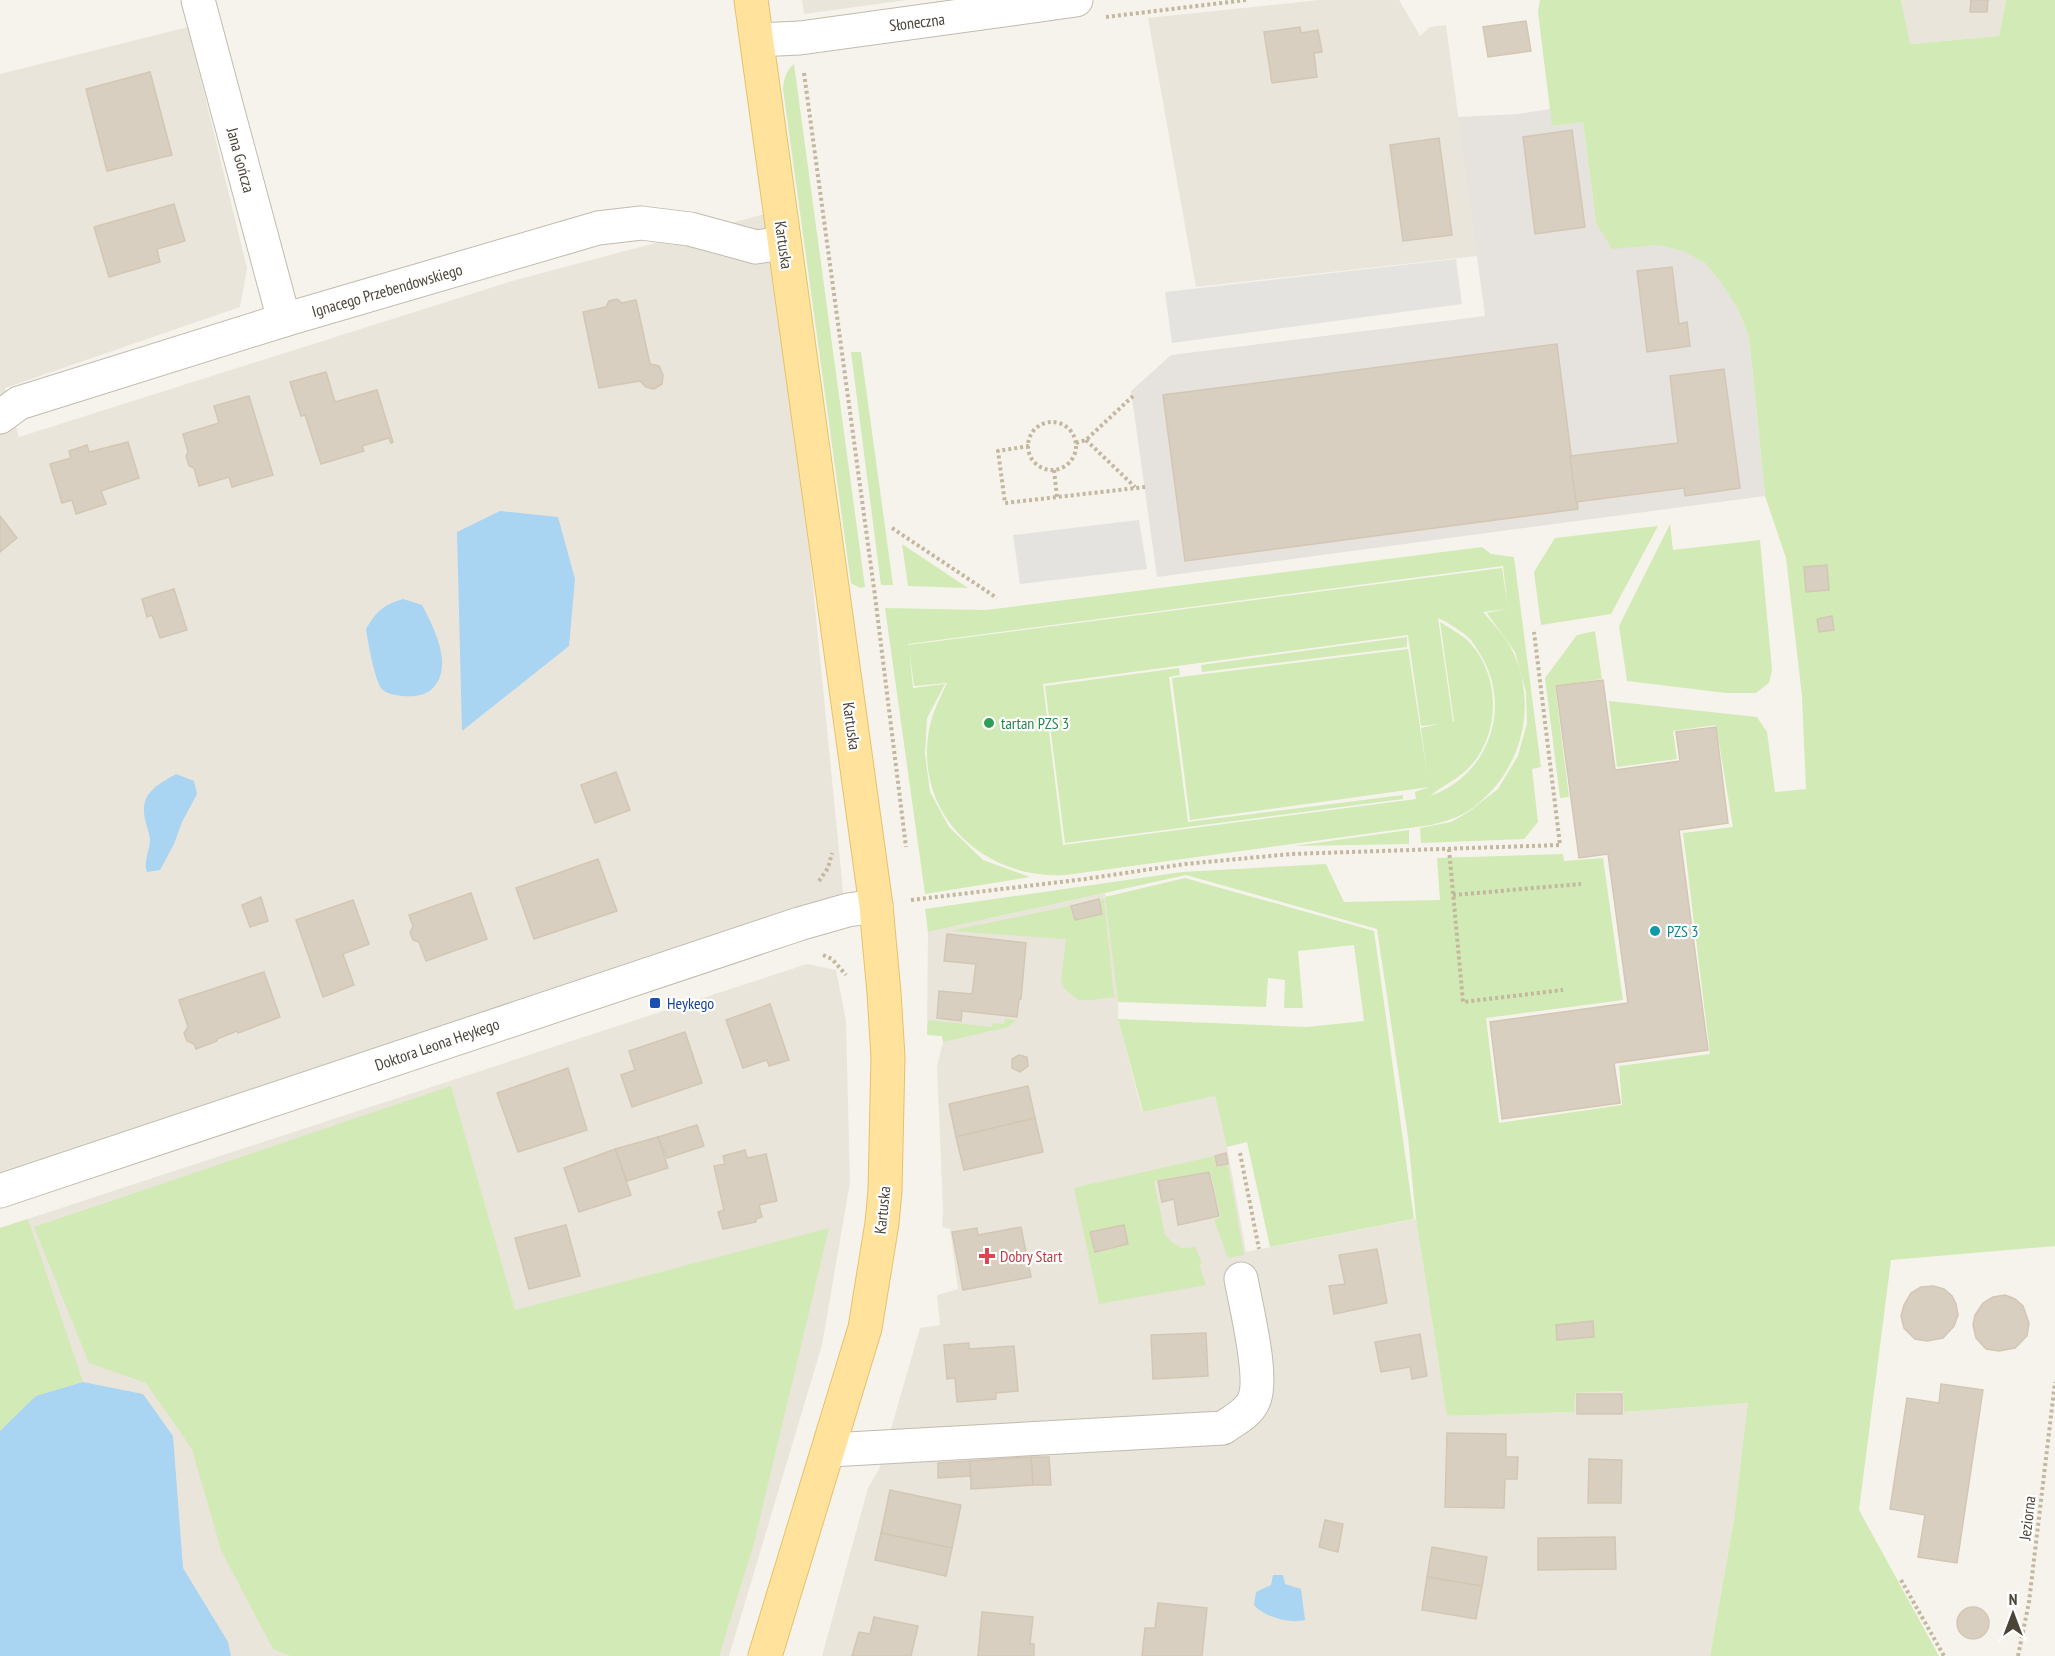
<svg xmlns="http://www.w3.org/2000/svg" width="2055" height="1656" font-family="'PT Sans Narrow',sans-serif">
<style>
.residential{fill:#eae5da}
.industrial{fill:#e6e2dd}
.green{fill:#d2eab5;fill-rule:evenodd}
.parking{fill:#e5e3e0}
.water{fill:#a9d4f2}
.building{fill:#d8cfc1;stroke:#d3c7b4;stroke-width:1.5}
.lines{fill:none;stroke-linecap:round;stroke-linejoin:round}
.minor-casing{stroke:#c2bbae;stroke-width:35}
.major-casing{stroke:#e6c16a;stroke-width:35}
.path{stroke:#c4b79f;stroke-width:4;stroke-dasharray:3 3;stroke-linecap:butt}
.minor{stroke:#fff;stroke-width:33}
.major{stroke:#ffe39c;stroke-width:33}
.leisure-dot{fill:#2e9e5b;stroke:#fff;stroke-width:2}
.culture-dot{fill:#0f9aa8;stroke:#fff;stroke-width:2}
.transit-dot{fill:#1a4fb4;stroke:#fff;stroke-width:2}
.health-dot{fill:#e0444e;stroke:#fff;stroke-width:2}
.labels{text-anchor:middle;stroke-width:4.5;stroke-linejoin:round;paint-order:stroke}
.street-label{font-size:16px;fill:#4b4439;stroke:#fff}
.leisure-label{font-size:16px;fill:#27864d;stroke:#fff;text-anchor:start}
.culture-label{font-size:16px;fill:#0d838f;stroke:#fff;text-anchor:start}
.transit-label{font-size:16px;fill:#164399;stroke:#fff;text-anchor:start}
.health-label{font-size:16px;fill:#be3a42;stroke:#fff;text-anchor:start}
</style>
<rect width="100%" height="100%" fill="#f6f3ec"/>
<g class="residential">
<path d="M802,0H907L804,14Z"/>
<path d="M1319,0H1399L1420,36L1430,27L1446,25L1477,256L1196,287L1148,18Z"/>
<path d="M1901,0H2006L1999,36L1909,44Z"/>
<path d="M188,27L247,268L240,307L5,388L19,437L512,281L776,211L844,901L0,1188V74Z"/>
<path d="M1105,893L1118,1002V1019L1142,1112L1215,1096L1227,1147L1246,1252L1416,1219L1447,1416L1574,1412V1393L1624,1391V1412L1749,1403L1734,1520L1710,1656H822L868,1488L880,1467L920,1328L940,1325L937,1295L958,1289L950,1229L942,1227L943,1211L937,1066L943,1042L942,1036L927,1035L928,932Z"/>
<path d="M807,964L836,970L846,1020L850,1182L822,1345L729,1656H0V1228Z"/>
</g>
<path class="industrial" d="M1550,109L1553,126L1583,122L1596,223L1639,246L1657,245L1683,251L1705,263L1720,281L1738,309L1749,337L1765,496L1157,577L1131,391L1171,355L1485,316L1458,117L1517,114Z"/>
<g class="green">
<path d="M1540,0H1901L1910,44L1999,36L2006,0H2055V1246L1891,1260L1859,1510L1939,1656H1710L1734,1520L1748,1403L1624,1412L1623,1391L1575,1393L1574,1412L1447,1416L1416,1219L1408,1137L1377,929L1186,875L928,932L925,909L1182,872L1326,864L1344,902L1440,900L1437,858L1563,854L1564,861L1603,858L1623,1000L1486,1018L1499,1123L1622,1105L1619,1066L1710,1054L1683,833L1733,827L1716,725L1673,731L1677,759L1617,767L1609,701L1757,717L1767,732L1775,792L1806,789L1802,696L1786,558L1765,496L1749,337L1738,309L1720,281L1705,263L1683,251L1657,245L1612,249L1596,223L1583,122L1552,126L1538,12Z"/>
<path d="M794,64L865,587L860,588L851,583L783,89C784,78 786,71 794,64Z"/>
<path d="M851,352H861L893,585H881Z"/>
<path d="M1670,524L1673,550L1760,540L1772,670L1769,683L1756,693H1726L1627,681L1619,626Z"/>
<path d="M1658,526L1611,614L1541,625L1534,572L1555,538Z"/>
<path d="M902,544L968,588L908,586Z"/>
<path d="M1482,547L1491,554L1514,557L1541,767L1532,769L1538,822L1524,839L1421,843L1420,828L1451,822L1467,813L1498,789L1518,756L1527,723L1526,692L1515,652L1487,613L1507,609L1483,612C1494,625 1506,637 1513,652C1540,710 1519,779 1465,813C1454,819 1442,822 1431,825L1066,875C984,880 914,815 929,730C932,713 940,698 947,683L914,686L909,649L913,688L945,684L927,718L925,754L930,792L949,827L983,860L1030,877L925,894L885,608L986,610ZM1503,566L1508,609L1502,568L908,645V644ZM1438,618C1449,623 1460,630 1469,638C1474,643 1478,651 1482,657C1512,709 1488,776 1430,796C1443,785 1461,778 1473,763C1501,729 1500,672 1467,640C1459,633 1449,628 1440,622L1454,721L1453,722ZM1408,635L1421,726L1439,724L1421,728L1428,779L1408,649L1172,678L1190,820L1429,787L1415,792L1416,799L1063,845L1043,684Z"/>
<path d="M1595,631L1602,679L1555,686L1569,797L1560,798L1545,678L1577,635Z"/>
<path d="M1407,637V647L1202,672L1201,665Z"/>
<path d="M1179,668L1180,675L1169,677L1188,822L1403,795V799L1065,843L1045,686Z"/>
<path d="M1409,830V844L1294,846Z"/>
<path d="M1185,878L1374,931L1414,1219L1270,1247L1247,1142L1227,1147L1215,1096L1143,1112L1118,1019L1307,1027L1364,1021L1354,945L1298,951L1303,1008H1284L1285,980L1268,978L1266,1007L1118,1002L1105,897Z"/>
<path d="M1104,899L1114,997L1092,1000H1078L1064,988L1061,980L1066,939L950,931L1070,906L1075,921L1103,914L1100,900Z"/>
<path d="M1005,1019L1016,1020L1008,1027L943,1042L942,1036L927,1035L928,1020L992,1027L993,1023L1004,1024Z"/>
<path d="M451,1086L515,1310L829,1228L753,1547L719,1656H291L273,1649L221,1550L192,1449L146,1383L89,1363L34,1227Z"/>
<path d="M1214,1156L1216,1167L1228,1165L1244,1255L1228,1258L1214,1220L1221,1217L1210,1171L1154,1181L1165,1235L1173,1243L1182,1248L1195,1247L1202,1263L1199,1265L1206,1285L1099,1304L1074,1188Z"/>
<path d="M28,1219L83,1382L36,1396L0,1431V1228Z"/>
</g>
<g class="parking">
<path d="M1456,259L1462,304L1172,343L1165,292Z"/>
<path d="M1139,520L1147,569L1020,584L1013,535Z"/>
</g>
<g class="water">
<path d="M500,511L558,517L575,579L569,646L462,731L457,532Z"/>
<path d="M403,599L422,605C434,628 454,666 433,688C425,696 413,697 402,696C395,695 386,694 381,688C374,677 368,642 366,629C377,611 383,605 403,599Z"/>
<path d="M176,774L194,781L197,794L182,822L174,844L160,870L147,872C143,862 150,850 150,839C149,830 144,821 144,811C143,791 161,783 176,774Z"/>
<path d="M83,1382L143,1394L173,1436L183,1568L228,1642L231,1656H0V1431L36,1396Z"/>
<path d="M1273,1575H1283L1285,1584L1301,1589L1305,1620C1290,1624 1264,1617 1254,1605L1256,1592L1271,1585Z"/>
</g>
<g class="building">
<path d="M1971,0H1988L1987,12H1970Z"/>
<path d="M1526,21L1531,51L1488,57L1483,27Z"/>
<path d="M1300,27L1301,33L1318,30L1322,52L1314,53L1317,77L1272,83L1264,32Z"/>
<path d="M150,72L172,155L107,171L86,89Z"/>
<path d="M1572,130L1585,227L1535,234L1523,137Z"/>
<path d="M1439,138L1452,235L1403,241L1390,145Z"/>
<path d="M174,204L185,241L157,249L160,262L109,277L94,227Z"/>
<path d="M1672,267L1679,324L1687,322L1690,346L1647,352L1637,271Z"/>
<path d="M617,299L622,303L636,300L650,364L659,366L663,375L662,384L654,389L646,387L640,381L599,388L583,312L606,307L609,301Z"/>
<path d="M1557,344L1578,509L1185,561L1163,395Z"/>
<path d="M1724,369L1740,488L1685,496L1684,488L1576,502L1570,457L1571,456L1678,443L1670,376Z"/>
<path d="M326,372L335,402L377,390L393,442L391,443L389,438L362,446L364,451L321,464L305,415L301,416L290,382Z"/>
<path d="M249,396L273,475L232,487L229,477L199,486L194,468L189,466L186,456L188,452L183,434L219,423L214,406Z"/>
<path d="M128,442L139,478L101,491L106,504L76,514L72,500L62,503L50,464L71,458L69,451L87,445L89,452Z"/>
<path d="M0,516L17,538L0,552Z"/>
<path d="M1827,565L1829,590L1806,592L1804,567Z"/>
<path d="M174,589L187,630L160,638L152,615L147,617L142,599Z"/>
<path d="M1832,616L1834,630L1819,632L1817,619Z"/>
<path d="M1603,680L1615,770L1680,761L1676,732L1716,727L1728,823L1679,830L1708,1050L1614,1063L1620,1103L1502,1119L1490,1022L1628,1003L1608,854L1579,858L1556,686Z"/>
<path d="M616,772L630,810L595,823L581,785Z"/>
<path d="M598,859L617,911L534,939L516,888Z"/>
<path d="M471,893L487,939L426,961L419,942L413,940L410,933L413,926L409,915Z"/>
<path d="M261,897L268,921L250,927L242,905Z"/>
<path d="M1099,899L1102,914L1075,920L1071,906Z"/>
<path d="M353,900L369,944L343,954L354,985L323,997L296,920Z"/>
<path d="M947,934L1026,943L1021,999H1019L1017,1017L962,1011L961,1021L937,1018L939,991L972,994L976,964L944,961Z"/>
<path d="M264,972L280,1017L238,1033L237,1031L217,1039V1041L196,1049L194,1044L187,1041L184,1033L188,1027L179,1000Z"/>
<path d="M770,1004L789,1060L769,1066L767,1060L743,1068L726,1020Z"/>
<path d="M685,1032L702,1083L632,1107L621,1075L635,1070L629,1051Z"/>
<path d="M1019,1055L1027,1057L1028,1066L1020,1072L1012,1068V1059Z"/>
<path d="M568,1068L587,1130L518,1152L497,1093Z"/>
<path d="M1028,1086L1035,1118L956,1137L949,1104Z"/>
<path d="M1035,1118L1043,1152L964,1170L956,1137Z"/>
<path d="M697,1125L704,1146L667,1158L658,1137Z"/>
<path d="M658,1137L668,1168L627,1181L615,1149Z"/>
<path d="M615,1149L631,1195L579,1212L564,1168Z"/>
<path d="M745,1150L747,1158L766,1154L777,1201L759,1205L762,1217L756,1219V1222L723,1229L718,1212L724,1210L714,1166L725,1164L723,1156Z"/>
<path d="M1226,1153L1228,1164L1217,1166L1215,1156Z"/>
<path d="M1209,1172L1219,1216L1178,1225L1174,1199L1162,1202L1158,1181Z"/>
<path d="M566,1225L580,1276L529,1289L515,1238Z"/>
<path d="M1124,1225L1128,1244L1095,1252L1090,1232Z"/>
<path d="M1021,1227L1031,1277L963,1290L952,1232L977,1228L978,1235Z"/>
<path d="M1377,1249L1387,1303L1334,1314L1329,1286L1345,1284L1339,1255Z"/>
<path d="M1933,1286L1944,1289L1952,1296L1956,1304L1958,1315L1954,1326L1943,1338L1927,1341L1915,1339L1904,1328L1901,1316L1904,1305L1911,1293L1921,1287Z"/>
<path d="M2005,1295L2015,1299L2023,1306L2029,1323L2027,1336L2015,1348L1999,1351L1986,1349L1976,1338L1973,1325L1975,1315L1983,1303L1993,1297Z"/>
<path d="M1593,1321L1594,1337L1557,1340L1556,1325Z"/>
<path d="M1206,1333L1208,1376L1153,1379L1151,1335Z"/>
<path d="M1420,1334L1427,1376L1412,1379L1410,1367L1381,1372L1375,1342Z"/>
<path d="M969,1343V1349L1014,1346L1018,1391L996,1393V1399L957,1402L955,1378L947,1379L944,1345Z"/>
<path d="M1941,1384L1983,1390L1957,1563L1918,1557L1925,1515L1890,1509L1907,1398L1939,1403Z"/>
<rect x="1577" y="1394" width="45" height="20"/>
<path d="M1447,1433L1506,1434V1457H1518L1517,1479H1505L1504,1508L1445,1507Z"/>
<path d="M1031,1457H1049L1051,1485H1033Z"/>
<path d="M1031,1457L1033,1485L971,1489L970,1461Z"/>
<path d="M1589,1459L1622,1460L1621,1503H1588Z"/>
<path d="M970,1461V1476L938,1478V1463Z"/>
<path d="M890,1490L961,1505L952,1548L881,1533Z"/>
<path d="M1325,1520L1343,1524L1338,1552L1319,1547Z"/>
<path d="M881,1533L952,1548L946,1576L875,1560Z"/>
<path d="M1615,1537L1616,1569L1538,1570V1538Z"/>
<path d="M1432,1547L1487,1557L1482,1586L1427,1577Z"/>
<path d="M1427,1577L1482,1586L1476,1619L1422,1610Z"/>
<path d="M1158,1603L1207,1608L1202,1656H1142L1145,1628H1155Z"/>
<circle cx="1973" cy="1623" r="16"/>
<path d="M982,1612L1033,1617L1030,1644H1034V1656H978Z"/>
<path d="M874,1617L918,1626L911,1656H852L859,1632L870,1634Z"/>
</g>
<g class="lines">
<g class="minor-casing">
<g id="minor">
<path d="M198,0L284,320"/>
<path d="M757,40L800,38L1076,0"/>
<path d="M0,417L19,403L284,320L598,228L641,223L690,229L756,247L784,243"/>
<path d="M0,1191L799,924L848,910L876,906"/>
<path d="M830,1450L1223,1428C1234,1420 1249,1413 1254,1400C1264,1378 1246,1306 1241,1279"/>
</g>
</g>
<g class="major-casing">
<path id="major" d="M751,0L876,906L884,993L888,1057L885,1191L882,1223L865,1328L765,1656"/>
</g>
<g class="path">
<path d="M1106,17L1246,0"/>
<path d="M804,73L875,596L906,847"/>
<circle cx="1052" cy="446" r="24"/>
<path d="M1086,440L1135,487"/>
<path d="M1076,443L1086,440L1133,396"/>
<path d="M1029,446L998,451L1005,503L1145,487"/>
<path d="M1054,470L1057,497"/>
<path d="M892,528L997,598"/>
<path d="M1449,849L1463,1002L1563,990"/>
<path d="M819,881L828,868L832,853"/>
<path d="M1453,895L1581,884"/>
<path d="M911,900L1085,879L1185,864L1291,854L1560,845L1534,632"/>
<path d="M823,955L832,959L846,975"/>
<path d="M1240,1153L1259,1249"/>
<path d="M1901,1580L1944,1656"/>
<path d="M2018,1656L2029,1602L2055,1382"/>
</g>
<use href="#minor" class="minor"/>
<use href="#major" class="major"/>
</g>
<circle class="leisure-dot" cx="989" cy="723" r="6"/>
<circle class="culture-dot" cx="1655" cy="931" r="6"/>
<rect class="transit-dot" x="649" y="997" width="12" height="12" rx="3"/>
<path class="health-dot" d="M984 1247h6v6h6v6h-6v6h-6v-6h-6v-6h6z"/>
<g class="labels">
<g class="street-label">
<text transform="translate(917 22) rotate(-7)" y="6">Słoneczna</text>
<text transform="translate(241 160) rotate(75)" y="6">Jana Gończa</text>
<text transform="translate(784 245) rotate(82)" y="6">Kartuska</text>
<text transform="translate(387 290) rotate(-16)" y="6">Ignacego Przebendowskiego</text>
<text transform="translate(852 726) rotate(82)" y="6">Kartuska</text>
<text transform="translate(437 1044) rotate(-19)" y="6">Doktora Leona Heykego</text>
<text transform="translate(882 1210) rotate(-84)" y="6">Kartuska</text>
<text transform="translate(2027 1518) rotate(-83)" y="6">Jeziorna</text>
</g>
<g class="leisure-label">
<text x="1001" y="729">tartan PZS 3</text>
</g>
<g class="culture-label">
<text x="1667" y="937">PZS 3</text>
</g>
<g class="transit-label">
<text x="667" y="1009">Heykego</text>
</g>
<g class="health-label">
<text x="1000" y="1262">Dobry Start</text>
</g>
</g>
<g transform="translate(2013 1614)" stroke="#ffffff" stroke-width="4.5" paint-order="stroke">
<path d="M0-4.5L10 22L0 15L-10 22Z" fill="#4b4439"/>
<text y="-9" font-size="16" font-weight="bold" text-anchor="middle" fill="#4b4439">N</text>
</g>
</svg>
